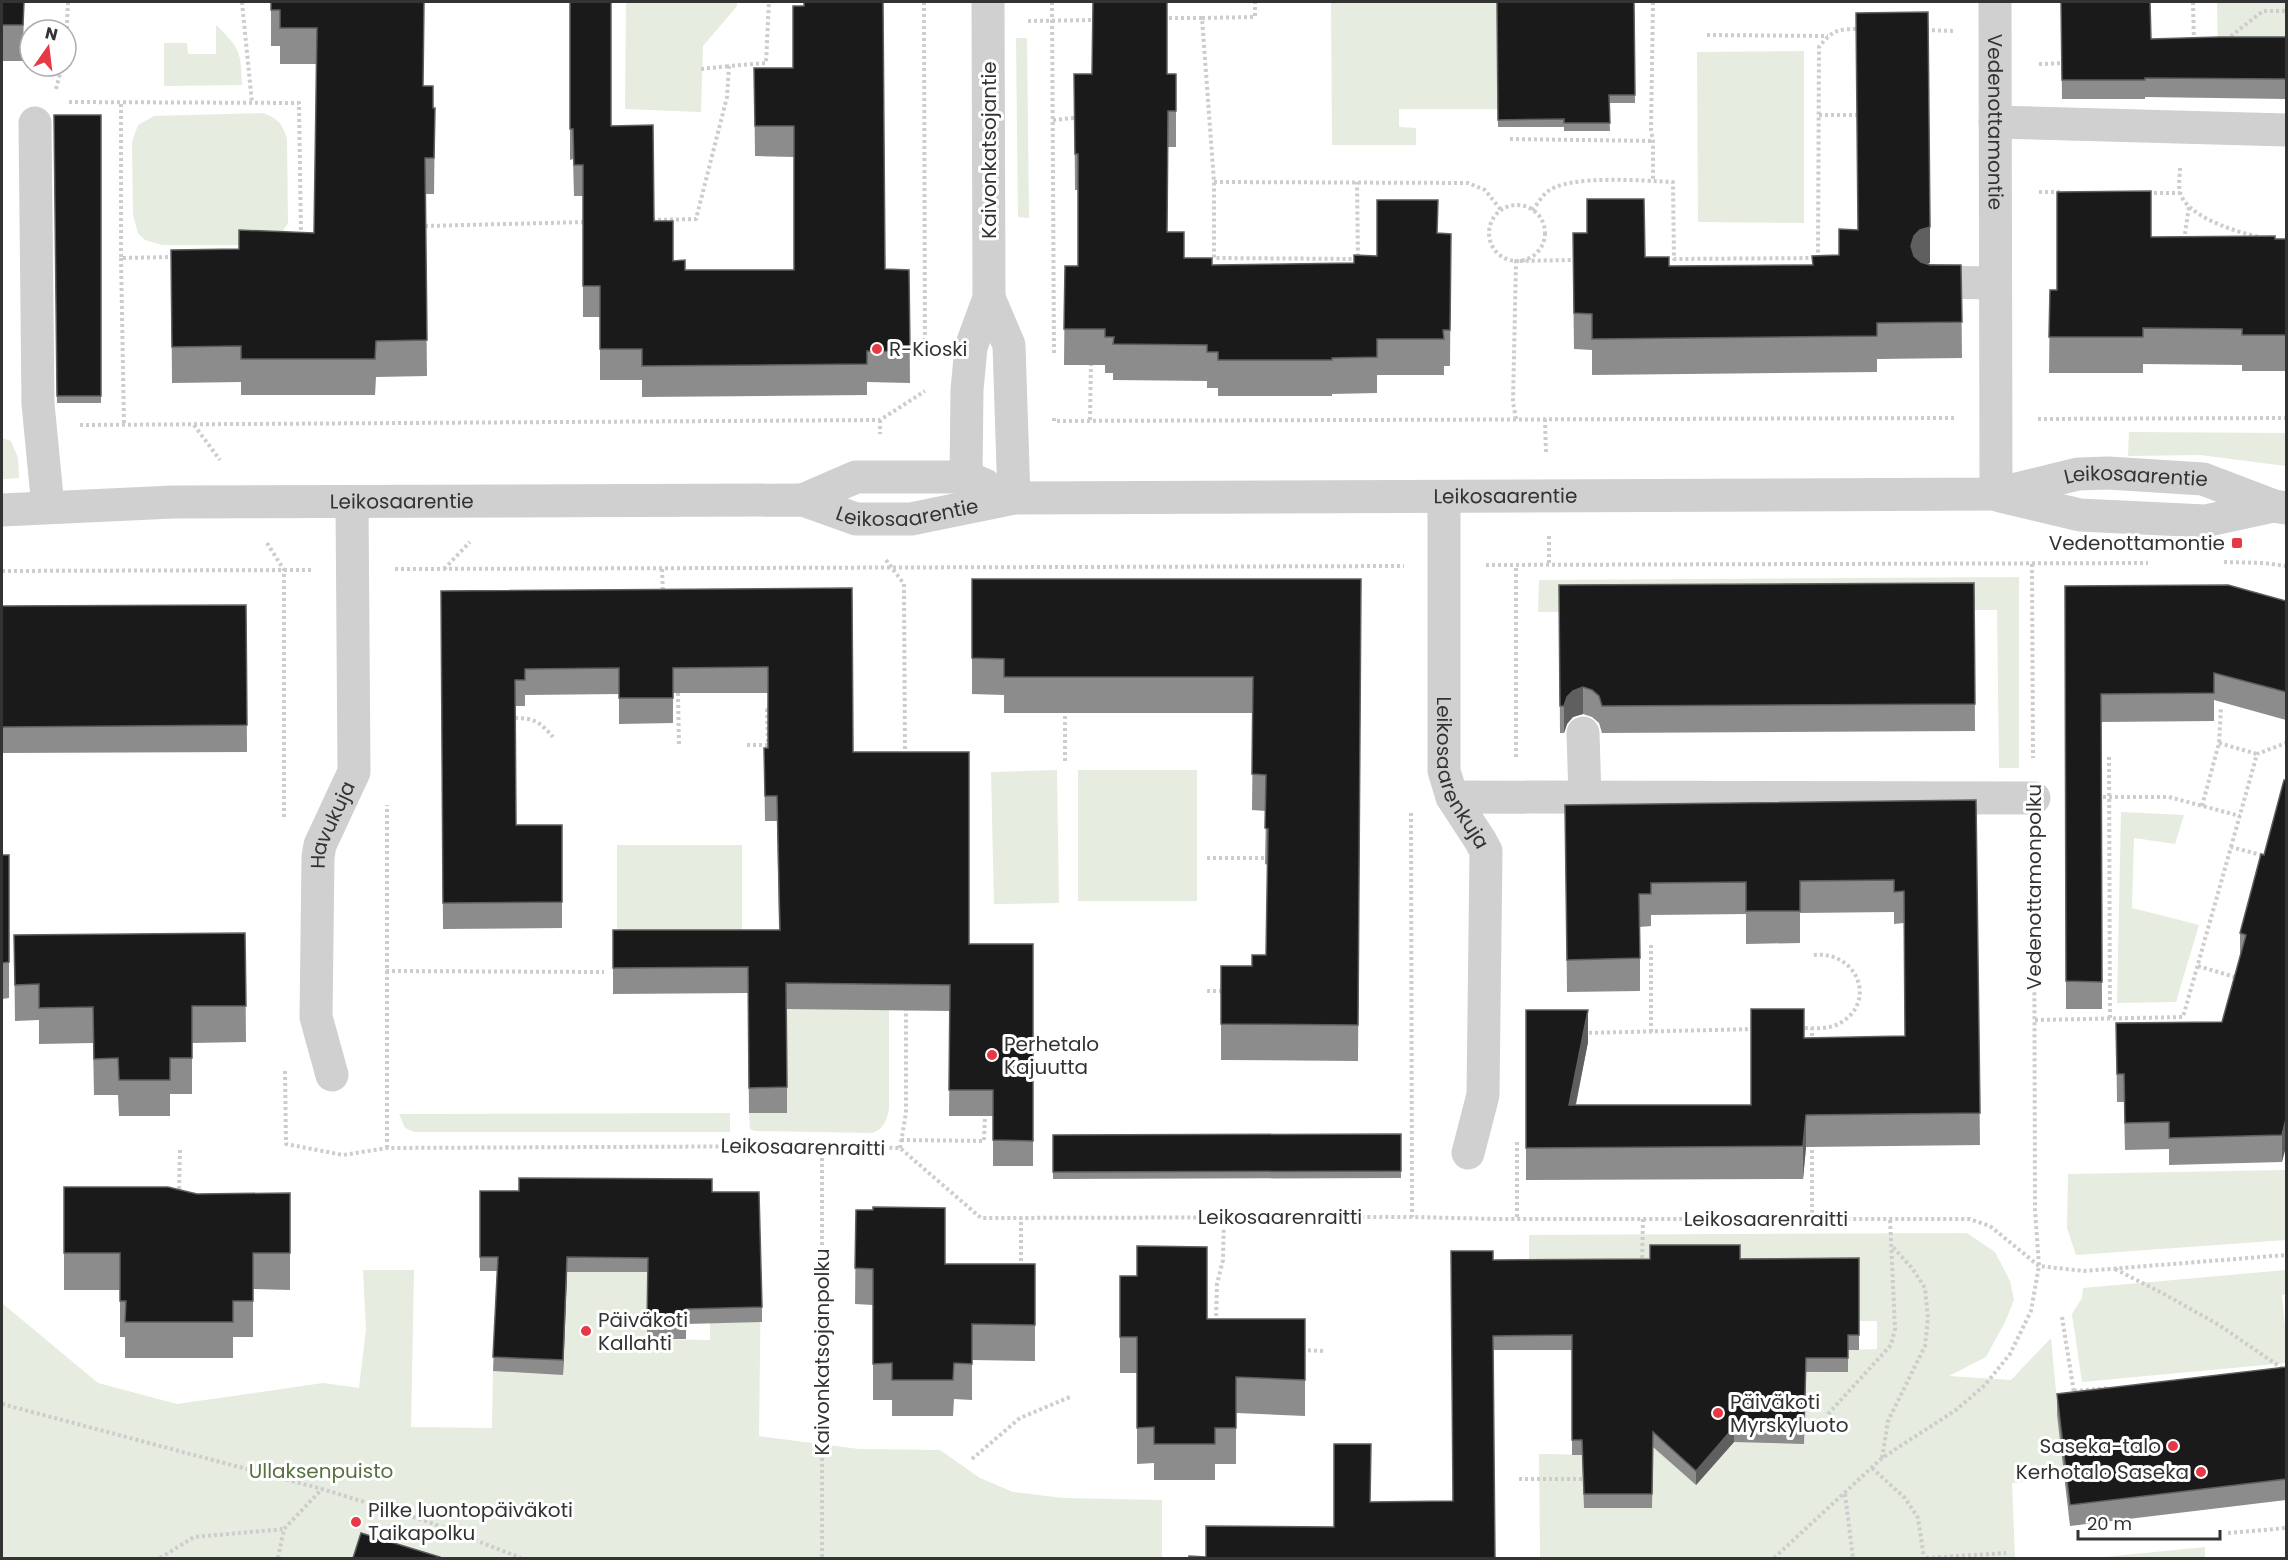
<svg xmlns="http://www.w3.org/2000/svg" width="2288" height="1560" font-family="Poppins,sans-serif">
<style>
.green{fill:#e6ecdf}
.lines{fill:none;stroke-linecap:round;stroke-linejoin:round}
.path{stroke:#cdcdcd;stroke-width:4;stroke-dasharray:3 3;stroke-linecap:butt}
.minor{stroke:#d0d0d0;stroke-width:33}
.wall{fill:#8c8c8c}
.shaded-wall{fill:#5f5f5f}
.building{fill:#1a1a1a;stroke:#5f5f5f;stroke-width:1.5}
.poi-dot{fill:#e63946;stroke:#fff;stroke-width:2}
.labels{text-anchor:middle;stroke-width:6;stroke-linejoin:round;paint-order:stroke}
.street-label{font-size:20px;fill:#333;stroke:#fff}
.poi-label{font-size:20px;fill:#333;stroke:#fff;text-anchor:start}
.park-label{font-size:20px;fill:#56703f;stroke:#fff}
</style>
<rect width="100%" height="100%" fill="#fff"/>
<g class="green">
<path d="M626,2H737V6L703,46L701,112L625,109Z"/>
<path d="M1331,2H1497L1498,109H1399V127L1416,128V145H1332Z"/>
<path d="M2217,2H2286V57L2218,56Z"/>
<path d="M216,25C240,48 241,52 242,85L164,86V43H187L188,54H216Z"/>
<path d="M1016,38H1027L1029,218L1018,217Z"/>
<path d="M1804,51V223L1698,222L1697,52Z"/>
<path d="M263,113C277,118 283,124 287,139L288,223L278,239L261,245H162L145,240L138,233L133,215L132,142L138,125L154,116Z"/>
<path d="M2129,432L2286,433V466L2200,455L2128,456Z"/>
<path d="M2,438L11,441L18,458L19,478L2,479Z"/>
<path d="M2019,577V768H1999L1997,610L1538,612L1539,580Z"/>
<path d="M1057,770L1059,903L994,904L991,772Z"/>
<rect x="1078" y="770" width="119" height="131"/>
<path d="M2121,812L2184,815L2175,844L2134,838L2132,908L2199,925L2176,1002L2117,1003Z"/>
<rect x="617" y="845" width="125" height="95"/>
<path d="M889,967V1109C887,1120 883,1130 872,1133L755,1131L750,1129L749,1113H787L786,1009H881Z"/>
<path d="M730,1113V1132H414L405,1128L399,1114Z"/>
<path d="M2286,1147V1240L2076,1255L2067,1228L2068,1174L2285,1170Z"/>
<path d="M1967,1233L1995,1252L2010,1281L2014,1300L2005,1322L1986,1357L1949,1376L2011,1380L2051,1338L2064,1477L2012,1483L2015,1558H1540L1539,1454L1620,1455L1649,1442L1670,1373L1848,1372V1350L1877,1349V1321H1859V1273L1529,1274V1235Z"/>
<path d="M710,1268L761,1269L759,1436L859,1449L940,1450L980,1478L1013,1492L1063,1498L1162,1500V1558H2V1303L98,1383L177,1404L323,1383L359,1388L366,1329L363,1270H414L411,1427L492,1428L493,1371L567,1272H648L647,1339L710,1340Z"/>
<path d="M2286,1270V1294L2282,1295L2286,1336V1363L2082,1382L2072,1314L2082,1298L2083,1288Z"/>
<path d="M2205,1547V1558H2094Z"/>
</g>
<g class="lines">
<g class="path">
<path d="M242,2L252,103"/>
<path d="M924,2L925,360"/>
<path d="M1052,2L1054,353"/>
<path d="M1653,2L1651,130L1653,141V181"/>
<path d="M2193,2L2194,43"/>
<path d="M1163,18H1202L1214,182V258L1358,259L1357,182"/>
<path d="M1202,18L1255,17V2"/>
<path d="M1028,21L1096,20"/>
<path d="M1926,30L1954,31"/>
<path d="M1707,35L1828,36"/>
<path d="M2226,40L2263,11H2286"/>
<path d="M66,47L68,2"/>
<path d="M2039,64L2065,63"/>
<path d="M701,69L729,66"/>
<path d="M56,89L62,66"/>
<path d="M69,102L299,103L301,235"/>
<path d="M121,104V258L174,257"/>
<path d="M1819,115H1857"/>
<path d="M1053,120L1074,118"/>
<path d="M1510,139L1653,141"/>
<path d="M2180,168C2180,175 2178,184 2180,192C2186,217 2237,232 2259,237"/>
<path d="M1214,182L1468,183L1485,190L1501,210"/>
<path d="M2039,192H2062"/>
<path d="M2148,193H2180"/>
<circle cx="1517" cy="233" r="28"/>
<path d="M1532,210C1537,205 1541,197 1547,192C1568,174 1645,181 1673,182L1674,259L1818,258L1819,47C1833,29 1839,29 1861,29"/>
<path d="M652,220L696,219L727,97L729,66L766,63L769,2"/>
<path d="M425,226L587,222"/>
<path d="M2184,240L2189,207"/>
<path d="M121,258L124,424"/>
<path d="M1054,418V421L1956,418"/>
<path d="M1516,419L1513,402L1516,261L1577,260"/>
<path d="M1545,419L1546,454"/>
<path d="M2038,419L2286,418"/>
<path d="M880,420V434"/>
<path d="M1090,420L1091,362"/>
<path d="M80,425L880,420L925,391"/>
<path d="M194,425L220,460"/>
<path d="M1549,536V566"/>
<path d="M267,543L284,570V818"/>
<path d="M886,560L904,584L905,756"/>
<path d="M2224,562L2264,563L2286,566"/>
<path d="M2032,564L2033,758"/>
<path d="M1486,565L2148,563"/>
<path d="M395,569L1404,566"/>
<path d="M444,569L470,542"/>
<path d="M662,569L663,594"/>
<path d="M2,571L312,570"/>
<path d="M678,693L679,745"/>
<path d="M515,718C534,718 540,722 553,737"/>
<path d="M2219,743L2257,754"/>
<path d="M747,745H768L767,710H771"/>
<path d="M1516,757V565"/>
<path d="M2109,757L2110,1019"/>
<path d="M1065,761V713"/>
<path d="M2097,797H2169L2240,816"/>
<path d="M2202,806L2219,743L2221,708"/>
<path d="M1411,813L1412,1217"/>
<path d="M2231,847L2257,754L2286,743"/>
<path d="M1207,858H1265"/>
<path d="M2198,966L2238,978"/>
<path d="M386,971L604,972"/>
<path d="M1207,991H1224"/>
<path d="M2035,1020L2183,1017L2231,847L2265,856"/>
<path d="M1799,1028C1813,1028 1828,1030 1840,1023C1878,1002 1857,950 1813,955"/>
<path d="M1651,1032V945"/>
<path d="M1583,1033L1756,1029"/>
<path d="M1812,1042V1028"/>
<path d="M285,1071L286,1144L343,1155L387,1148L822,1146L900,1148L981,1218L1412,1217L1497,1219H1970L1990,1226L2039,1266L2084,1271L2286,1255"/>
<path d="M901,1140L984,1141L985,1116"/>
<path d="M1517,1142V1219"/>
<path d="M822,1146V1558"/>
<path d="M387,1148V805"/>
<path d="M900,1148L906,1113V1007"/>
<path d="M179,1195L180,1147"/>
<path d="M1812,1219V1143"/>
<path d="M1642,1264L1643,1219"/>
<path d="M1021,1267V1218"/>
<path d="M2115,1269L2164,1294L2219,1325L2286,1371"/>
<path d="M2062,1317L2074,1393"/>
<path d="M1216,1322L1217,1284L1223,1260L1224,1217"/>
<path d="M1302,1350L1323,1351"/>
<path d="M2074,1391L2109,1388"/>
<path d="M2,1404L322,1489L426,1521L521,1558"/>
<path d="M1828,1414L1891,1345L1895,1329L1890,1219"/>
<path d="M1882,1458L1888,1421L1925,1346L1928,1319L1925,1288L1912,1268L1891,1245"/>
<path d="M972,1459L1020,1418L1070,1397"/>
<path d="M1872,1468L1905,1498L1918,1518L1924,1558"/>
<path d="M1519,1479H1588"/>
<path d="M1845,1494L1853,1558"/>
<path d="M2228,1533L2286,1528"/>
<path d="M160,1558L194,1537L284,1529"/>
<path d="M278,1558L284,1529L322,1489"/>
<path d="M1774,1558L1882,1458L1956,1410L1985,1385L2010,1354L2031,1311L2039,1266L2035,1210L2034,840"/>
<path d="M1926,1558L2006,1553"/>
</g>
<g class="minor">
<path id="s1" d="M1995,2L1996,494"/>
<path d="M1995,122L2286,130"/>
<path d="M35,123L38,404L48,507"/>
<path d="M1930,282L1995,283"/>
<path d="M989,298L1009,345L1014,498"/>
<path d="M966,477L967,390L971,347L989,298L988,2"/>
<path d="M2000,496L2080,515L2205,521L2274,506"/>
<path id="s2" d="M1444,497V771L1452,797L1480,840L1486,851L1483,1095L1468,1153"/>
<path d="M803,500L856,477H966L985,485"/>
<path id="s3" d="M2,510L173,502L803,500L856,519H911L1014,498L1996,494L2078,474L2108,473L2203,479L2274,506L2286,508"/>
<path d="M1583,733L1585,798"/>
<path d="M1452,797L2034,798"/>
<path id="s4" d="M332,1075L316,1017L318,857L320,845L354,772L352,502"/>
</g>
</g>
<g class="wall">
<path d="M2,2H24L23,61H2Z"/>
<path d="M271,2L424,86L433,108H435L434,194H425L427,376L376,377L375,395H241V382L172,383L171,250L239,249L314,233L317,64H280V46H271Z"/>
<path d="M570,2L611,126L673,261L685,270H794V157L755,156L754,68H793L804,6L885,269L909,270L910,383L867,382V395L642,397V380H600V317H583V196H574L573,159L570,160Z"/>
<path d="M1497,2H1634L1635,103H1609L1610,131H1564V127H1498Z"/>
<path d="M2061,2L2151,39L2286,37V99L2145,97V99H2062Z"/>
<path d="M1074,74H1176V147H1168L1167,232L1184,258L1212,265L1354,263L1377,256L1438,233L1451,234L1450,366H1444V375H1377V393L1332,394V396H1218V388H1207V381L1113,380V373H1105V365H1064L1065,266H1078V190H1075Z"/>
<path d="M54,115H101V403H57Z"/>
<path d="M2151,237L2286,239V371H2242V365L2143,364V373H2049L2050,290H2057Z"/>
<path d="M1645,257L1669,266L1930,263L1927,264L1961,265L1962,358L1877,359V372L1592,375V350L1574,349L1573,269Z"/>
<path d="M972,579H1361L1358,1061L1221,1060V966H1252L1266,955L1268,865L1265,864L1266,811L1252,810L1253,713H1004V695L972,694Z"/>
<path d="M1974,583L1975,731L1602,733L1599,723L1592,717L1583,714L1573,717L1567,724L1564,733H1560L1559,585Z"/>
<path d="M2065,586L2286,601V720L2214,700V721L2101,722L2102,1009H2066Z"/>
<path d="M852,588L853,752L969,944H1033V1166H993V1116H949L950,1011L787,1009V1113H749L748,993L613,994V930H779L777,821H765L764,748H768V693H673V723L619,724V694L525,695V706H515L516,825H562V928L443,929L441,591Z"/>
<path d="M246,605L247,752L2,753V606Z"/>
<path d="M2286,781L2282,1162L2169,1165V1149L2125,1150L2124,1102H2117L2116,1023L2222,1022L2240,957V933Z"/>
<path d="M1976,800L1980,1145L1806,1147L1803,1179L1526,1180V1010L1588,1042L1576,1105H1751L1804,1038L1905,1036L1904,923L1894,924V912L1800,913V943L1746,944V914L1651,915V926L1640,927V991L1567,992L1565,805Z"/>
<path d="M2,855H9V998L2,999Z"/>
<path d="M245,933L246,1042L192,1043V1094H170V1116H119L118,1095H94L93,1043L39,1044V1020L15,1021L14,935Z"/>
<path d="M1401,1134V1178L1053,1179V1135Z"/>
<path d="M64,1187L197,1194L290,1193V1290L253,1289V1337H233V1358H125V1337H120V1290H64Z"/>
<path d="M480,1191L712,1192L762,1307V1322L686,1324V1339H647V1272H567L563,1375L493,1371L497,1271H480Z"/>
<path d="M856,1210L945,1264H1035V1361L972,1360V1400L954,1399L953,1416H892V1400H873V1305L855,1304Z"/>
<path d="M1859,1258V1350H1848V1372H1806L1804,1444L1734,1442L1696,1485L1653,1447L1652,1508H1584L1582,1455H1572V1350H1493L1495,1558L1206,1557L1334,1527L1370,1502L1452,1501L1493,1260Z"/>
<path d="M1120,1276L1207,1319H1305V1416L1236,1413V1464H1215V1480H1154V1463L1137,1464V1373H1120Z"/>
<path d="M2286,1367V1500L2070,1526L2057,1415V1394Z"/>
</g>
<g class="shaded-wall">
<path d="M1930,227V263L1920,266L1914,272L1911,246L1914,236L1920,230Z"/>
<path d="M1583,687V714L1573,717L1567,724L1564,733V706L1567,697L1573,691Z"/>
<path d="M1588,1010V1042L1569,1137V1105Z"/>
<path d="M1806,1115V1147L1803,1179V1146Z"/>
<path d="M2286,1119V1147L2282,1162V1135Z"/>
<path d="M567,1257V1272L563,1375V1360Z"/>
<path d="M1734,1427V1442L1696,1485V1471Z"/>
</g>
<g class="building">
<path d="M2,2H24L23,25H2Z"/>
<path d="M271,2H424L423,86H433V108H435L434,158H425L427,340L376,341L375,359H241V346L172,347L171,250L239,249V230L314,233L317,28H280V10H271Z"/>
<path d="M570,2H611V126L653,125L654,221H673V261L685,260V270H794V126H755L754,68H793V6H804V2H883L885,269L909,270L910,352L867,351V364L642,366V349H600V286H583V165H574L573,129H570Z"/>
<path d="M1093,2H1167V74H1176V111H1168L1167,232H1184V258H1212V265L1354,263V255L1377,256V200H1438L1437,233L1451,234L1450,330H1443L1444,339H1377V357L1332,358V360H1218V352H1207V345L1113,344L1114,337H1105V329H1064L1065,266H1078V154H1075L1074,74H1092Z"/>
<path d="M1497,2H1634L1635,95H1609L1610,123H1564V119L1498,120Z"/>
<path d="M2061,2H2150L2151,39L2218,37H2286V79L2145,78V80H2062Z"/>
<path d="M1928,12L1930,227L1920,230L1914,236L1911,246L1914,256L1921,262L1930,265H1961L1962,322L1877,323V336L1592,339V314L1574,313L1573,233H1587V199H1644L1645,257H1669V266L1813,265L1812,256L1839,255V229L1858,230L1856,13Z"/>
<path d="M54,115H101V396H57Z"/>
<path d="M2151,191V237L2275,236V239H2286V335H2242V329L2143,328V337H2049L2050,290H2057V192Z"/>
<path d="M972,579H1361L1358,1025L1221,1024V966H1252V955H1266L1268,829L1265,828L1266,775L1252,774L1253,677H1004V659L972,658Z"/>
<path d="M1974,583L1975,704L1602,706L1599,696L1592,690L1583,687L1573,691L1567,697L1564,706H1560L1559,585Z"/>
<path d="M2228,585L2286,601V692L2214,673V693L2101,694L2102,982L2066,981L2065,586Z"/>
<path d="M852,588L853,752H969V944H1033V1141L993,1140V1090H949L950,985L786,983L787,1087L749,1088L748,967L613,968V930H780L777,796H765L764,748H768V667L673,668V698H619V668L525,669V680H515L516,825H562V902L443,903L441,591Z"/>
<path d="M246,605L247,725L2,727V606Z"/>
<path d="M2284,780L2286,781V1119L2282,1135L2169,1138V1122L2125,1123L2124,1074H2117L2116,1023L2222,1022L2246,935L2240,933L2261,854L2264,855Z"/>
<path d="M1976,800L1980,1113L1806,1115L1803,1146L1526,1148V1010H1588L1569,1105H1751V1009H1804V1038L1905,1036L1904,891L1894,892V880L1800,881V911H1746V882L1651,883V894H1639L1640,958L1567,960L1565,805Z"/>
<path d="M2,855H9V962L2,963Z"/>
<path d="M245,933L246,1006H192V1058H170V1080H119L118,1058L94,1059L93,1007L39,1008V984L15,985L14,935Z"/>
<path d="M1401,1134V1171L1053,1172V1135Z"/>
<path d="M519,1178L712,1179V1192H759L762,1307L686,1309V1325H647L648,1258L567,1257L563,1360L493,1357L498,1257H480V1191H519Z"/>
<path d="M64,1187H168L197,1194L290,1193V1253H253V1301H233V1322H125L126,1301H120V1253H64Z"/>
<path d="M873,1207L945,1208V1264H1035V1325L972,1324V1364L954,1363L953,1380H892V1363L873,1364V1269L855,1268L856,1210H873Z"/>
<path d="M1650,1245H1740V1259L1859,1258V1335H1848V1358H1806L1804,1430L1734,1427L1696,1471L1653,1432L1652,1494H1584L1582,1440H1572V1335L1493,1336L1495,1558H1189V1556L1206,1557V1526L1334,1527V1444H1371L1370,1502L1453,1501L1451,1251H1493V1260L1650,1259Z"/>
<path d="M1137,1246L1207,1247V1319H1305V1380L1236,1377V1428H1215V1444H1154V1427L1137,1428V1337H1120V1276H1137Z"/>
<path d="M2286,1367V1479L2070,1505L2057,1394Z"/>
<path d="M361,1533L440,1557V1558H353Z"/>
</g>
<g class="poi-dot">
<circle cx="877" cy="349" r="6"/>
<rect x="2231" y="537" width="12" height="12" rx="3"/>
<circle cx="992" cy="1055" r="6"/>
<circle cx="586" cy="1331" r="6"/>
<circle cx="1718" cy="1413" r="6"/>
<circle cx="2173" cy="1446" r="6"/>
<circle cx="2201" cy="1472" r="6"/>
<circle cx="356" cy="1522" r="6"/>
</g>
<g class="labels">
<g class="street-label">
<text dy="7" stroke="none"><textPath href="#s1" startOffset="120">Vedenottamontie</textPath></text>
<text transform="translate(989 150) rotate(-90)" y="7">Kaivonkatsojantie</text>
<text dy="7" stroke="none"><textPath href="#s3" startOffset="2142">Leikosaarentie</textPath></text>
<text dy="7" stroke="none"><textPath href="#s3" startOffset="1509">Leikosaarentie</textPath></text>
<text dy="7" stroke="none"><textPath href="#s3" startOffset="400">Leikosaarentie</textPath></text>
<text dy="7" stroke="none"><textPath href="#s3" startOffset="909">Leikosaarentie</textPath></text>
<text dy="7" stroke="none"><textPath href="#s2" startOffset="280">Leikosaarenkuja</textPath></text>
<text dy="7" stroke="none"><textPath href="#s4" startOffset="255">Havukuja</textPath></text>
<text transform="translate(2034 887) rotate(-90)" y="7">Vedenottamonpolku</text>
<text transform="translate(803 1147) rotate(1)" y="7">Leikosaarenraitti</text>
<text x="1280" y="1224">Leikosaarenraitti</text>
<text x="1766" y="1226">Leikosaarenraitti</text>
<text transform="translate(822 1352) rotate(-90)" y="7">Kaivonkatsojanpolku</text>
</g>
<g class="poi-label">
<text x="889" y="356">R-Kioski</text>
<text x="2225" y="550" text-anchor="end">Vedenottamontie</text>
<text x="1004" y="1051">Perhetalo<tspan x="1004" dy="23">Kajuutta</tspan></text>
<text x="598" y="1327">Päiväkoti<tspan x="598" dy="23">Kallahti</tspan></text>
<text x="1730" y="1409">Päiväkoti<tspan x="1730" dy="23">Myrskyluoto</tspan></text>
<text x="2161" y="1453" text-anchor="end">Saseka-talo</text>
<text x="2189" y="1479" text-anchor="end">Kerhotalo Saseka</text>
<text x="368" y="1517">Pilke luontopäiväkoti<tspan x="368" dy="23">Taikapolku</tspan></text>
</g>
<g class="park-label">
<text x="321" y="1478">Ullaksenpuisto</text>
</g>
</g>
<rect width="2288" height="1560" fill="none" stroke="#333333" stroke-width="6"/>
<g transform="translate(48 48) rotate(14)"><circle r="28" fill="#ffffff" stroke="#adadad" stroke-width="1.5"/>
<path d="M0-4.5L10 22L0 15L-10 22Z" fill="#e63946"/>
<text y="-9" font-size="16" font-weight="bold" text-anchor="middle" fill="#333333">N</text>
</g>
<path d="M2078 1530v9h142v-9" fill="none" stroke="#333333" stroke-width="3"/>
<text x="2087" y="1530" font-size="18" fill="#333333" stroke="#ffffff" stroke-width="4.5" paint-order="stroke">20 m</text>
</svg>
